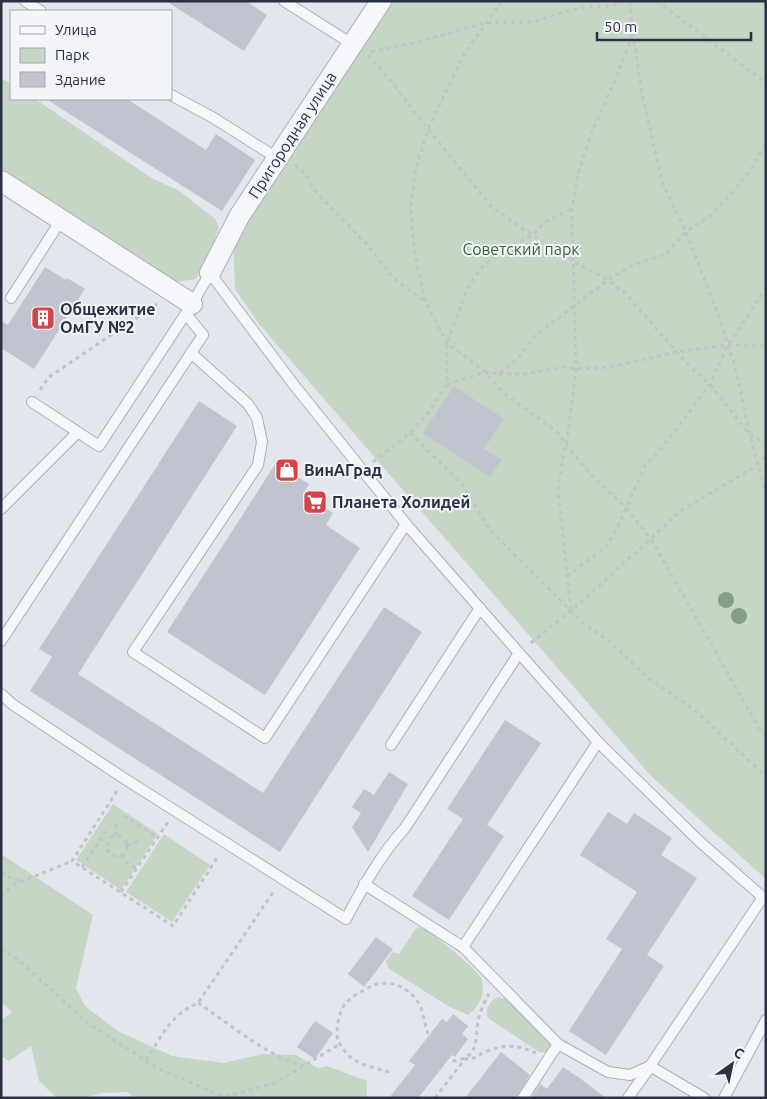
<svg xmlns="http://www.w3.org/2000/svg" width="767" height="1099" font-family="Ubuntu,sans-serif">
<style>
.green{fill:#c6d6c4}
.building{fill:#c0c4cf}
.lines{fill:none;stroke-linecap:round;stroke-linejoin:round}
.lane-casing{stroke:#acb0ba;stroke-width:12}
.street-casing{stroke:#acb0ba;stroke-width:22}
.path{stroke:#c1c4cb;stroke-width:3;stroke-dasharray:4 4;stroke-linecap:butt}
.lane{stroke:#f6f7fa;stroke-width:10}
.street{stroke:#f6f7fa;stroke-width:20}
.tree{fill:#869d88}
.labels{text-anchor:middle;stroke-width:4;stroke-linejoin:round;paint-order:stroke}
.street-label{font-size:16px;fill:#2a3145;stroke:#f3f5f9}
.park-label{font-size:16px;fill:#396236;stroke:#f3f5f9}
.poi-label{font-size:16px;font-weight:bold;fill:#2a3145;stroke:#f3f5f9;text-anchor:start}
</style>
<rect width="100%" height="100%" fill="#e3e6ec"/>
<g class="green">
<path d="M393,1H766V879L652,777L259,324L235,289L233,242L389,5Z"/>
<path d="M1,78L11,84V99H35L153,179L178,190L215,219L219,227L213,245L196,279L176,282L1,170Z"/>
<path d="M113,804L158,834L121,890L76,860Z"/>
<path d="M164,834L210,865L172,922L126,892Z"/>
<path d="M1,854L93,915L76,988L85,1006L118,1031L172,1056L224,1063L262,1054L296,1055L318,1068L327,1066L367,1081V1098H135L127,1092L102,1093L83,1098H57L39,1081L31,1046L9,1061L1,1056V1021L12,1012L1,1002Z"/>
<path d="M417,927L426,929C436,937 477,969 481,978C487,993 479,1007 468,1015L448,1006L388,968L386,961L393,952L399,954Z"/>
<path d="M497,997L508,999L553,1044L548,1053L539,1052L488,1018C485,1009 489,1002 497,997Z"/>
</g>
<g class="building">
<path d="M166,1H246L267,15L244,51Z"/>
<path d="M46,99H127L206,150L216,134L255,160L222,211Z"/>
<path d="M45,267L66,280L67,278L85,289L34,369L1,348V321L8,325Z"/>
<path d="M454,386L504,419L484,449L502,460L490,477L423,433Z"/>
<path d="M199,401L237,426L78,674L263,793L384,607L422,632L280,852L30,691L52,657L39,649Z"/>
<path d="M276,463L309,484L303,494L333,513L326,525L360,548L265,695L167,632Z"/>
<path d="M505,720L541,743L487,825L504,836L449,920L412,896L463,819L447,809Z"/>
<path d="M389,772L408,784L368,852L352,827L361,813L352,807L364,789L374,795Z"/>
<path d="M608,812L627,824L634,813L672,838L661,855L697,878L647,955L664,966L606,1055L569,1031L622,949L606,939L637,892L580,855Z"/>
<path d="M376,937L393,949L364,987L348,974Z"/>
<path d="M453,1014L468,1026L462,1034L468,1039L455,1057L452,1055L418,1098H389L415,1065L409,1061L442,1019L447,1022Z"/>
<path d="M315,1021L333,1033L315,1059L297,1047Z"/>
<path d="M501,1052L530,1075L516,1098H465Z"/>
<path d="M563,1067L581,1079L606,1098H531L540,1084L547,1089Z"/>
</g>
<g class="lines">
<g class="lane-casing">
<g id="lane">
<path d="M25,1L41,11"/>
<path d="M284,1L352,44"/>
<path d="M171,95L212,117L277,158"/>
<path d="M11,298L61,220"/>
<path d="M186,314L203,335L191,353L248,404L257,418L262,442L258,465L133,652L265,738L406,524"/>
<path d="M32,402L99,446L192,304L210,273L294,385L363,471L406,524L519,653L598,742L699,841L766,900"/>
<path d="M1,509L78,432"/>
<path d="M1,641L191,353"/>
<path d="M1,694L12,704L125,779L346,919C363,887 380,855 405,828L519,653"/>
<path d="M391,745L480,608"/>
<path d="M364,884L463,947L558,1044L608,1072L630,1075L650,1066"/>
<path d="M463,947L598,742"/>
<path d="M523,1098L558,1044"/>
<path d="M628,1098L650,1067"/>
<path d="M704,1098L650,1066L763,897"/>
<path d="M724,1098L766,1020"/>
</g>
</g>
<g class="street-casing">
<g id="street">
<path d="M1,181L192,304"/>
<path d="M210,273L240,215L381,1"/>
</g>
</g>
<g class="path">
<path d="M502,1L464,54L428,129L416,168L411,206L412,231L417,266L426,303L447,343L485,372L505,394L556,431L590,474L625,507L651,539L759,728L766,734"/>
<path d="M630,1L633,34L642,93L662,182L686,232L718,314L735,366L750,435L766,494"/>
<path d="M657,1L766,83"/>
<path d="M371,52L418,42L485,23L533,22L567,11L586,7L610,6L626,1"/>
<path d="M368,55L390,80L428,129L491,206L523,229L573,261L608,280L625,293L690,367L710,384L750,435L766,444"/>
<path d="M295,165L305,173L316,192L366,243L393,278L426,302"/>
<path d="M499,374H525L565,367L576,369L610,367L676,352L728,345L766,346"/>
<path d="M447,385L485,372L499,374L518,358L535,336L608,280L633,265L666,254L686,232L710,216L733,192L752,168L766,143"/>
<path d="M40,390L49,377L157,304"/>
<path d="M410,433L461,483L491,531L582,622L610,642L648,678L691,707L766,776"/>
<path d="M373,462L410,433L428,413L447,385V343L467,289L482,267L500,253L532,235L547,221L572,209"/>
<path d="M567,576L606,547L618,526L645,466L670,438L710,384L728,345L766,288"/>
<path d="M571,610L558,490L569,424L576,369L572,209L579,170L593,129L617,76L633,34"/>
<path d="M531,643L580,603L682,510L758,465L766,455"/>
<path d="M117,791L72,861L173,926L219,855"/>
<path d="M124,816L158,838"/>
<path d="M116,836V820"/>
<circle cx="117" cy="846" r="10"/>
<path d="M126,845L142,840"/>
<path d="M121,855L125,861L137,869"/>
<path d="M82,867L106,831"/>
<path d="M1,872L12,879L22,881"/>
<path d="M121,892L168,822"/>
<path d="M1,896L13,885L72,861"/>
<path d="M1,948L22,963L88,1023L159,1069L224,1097L275,1083L340,1044"/>
<path d="M198,1003C227,1022 271,1059 304,1066"/>
<path d="M146,1060C163,1035 169,1016 198,1003L274,891"/>
<path d="M389,1072C375,1068 358,1065 347,1054C344,1050 340,1045 338,1041C335,1032 339,1011 345,1004C353,995 363,990 374,985C391,979 410,988 419,1004C425,1015 424,1028 430,1037C436,1048 444,1055 454,1061C479,1057 475,1041 478,1021C480,1012 484,1002 489,994"/>
<path d="M435,1098L465,1059C476,1059 478,1055 487,1051C506,1044 518,1045 536,1053"/>
</g>
<use href="#lane" class="lane"/>
<use href="#street" class="street"/>
</g>
<g class="tree">
<circle cx="726" cy="600" r="8"/>
<circle cx="739" cy="616" r="8"/>
</g>
<defs>
<g id="building-square" transform="scale(1.25)"><rect x="-9" y="-9" width="18" height="18" rx="4" fill="#d64349" stroke="#f3f5f9"/><path d="M-4-6H4V6H1V3H-1V6H-4ZM-2.5-4.3h1.7v1.8h-1.7ZM.8-4.3h1.7v1.8H.8ZM-2.5-1h1.7V.8h-1.7ZM.8-1h1.7V.8H.8Z" fill="#fff"/></g>
<g id="shop-square" transform="scale(1.25)"><rect x="-9" y="-9" width="18" height="18" rx="4" fill="#d64349" stroke="#f3f5f9"/><path d="M-5-2.5h2.3a2.7 3.5 0 0 1 5.4 0H5L5.5 6h-11ZM-1.5-2.5h3a1.5 2.3 0 0 0-3 0Z" fill="#fff"/></g>
<g id="supermarket-square" transform="scale(1.25)"><rect x="-9" y="-9" width="18" height="18" rx="4" fill="#d64349" stroke="#f3f5f9"/><path d="M-6-5.5h2.5l.6 2H6L4.5 2H-2.5L-4.4-4H-6ZM-1.5 3.2a1.3 1.3 0 1 0 .1 0ZM3 3.2a1.3 1.3 0 1 0 .1 0Z" fill="#fff"/></g>
</defs>
<g fill-rule="evenodd">
<use href="#building-square" x="43" y="318"/>
<use href="#shop-square" x="287" y="470"/>
<use href="#supermarket-square" x="315" y="502"/>
</g>
<g class="labels">
<g class="street-label">
<text transform="translate(292 135) rotate(-57)" y="6">Пригородная улица</text>
</g>
<g class="park-label">
<text x="521" y="255">Советский парк</text>
</g>
<g class="poi-label">
<text x="60" y="315">Общежитие<tspan x="60" dy="18">ОмГУ №2</tspan></text>
<text x="304" y="476">ВинАГрад</text>
<text x="332" y="508">Планета Холидей</text>
</g>
</g>
<rect width="767" height="1099" fill="none" stroke="#2a3145" stroke-width="5"/>
<rect x="10" y="10" width="162" height="90" fill="#f3f5f9" stroke="#a3a7b1"/>
<rect x="20" y="26" width="25" height="8" fill="#f6f7fa" stroke="#a3a7b1"/>
<text x="55" y="35" font-size="15" fill="#2a3145">Улица</text>
<rect x="20" y="48" width="25" height="15" fill="#c6d6c4" stroke="#a3a7b1"/>
<text x="55" y="60" font-size="15" fill="#2a3145">Парк</text>
<rect x="20" y="72" width="25" height="15" fill="#c0c4cf" stroke="#a3a7b1"/>
<text x="55" y="85" font-size="15" fill="#2a3145">Здание</text>
<g transform="translate(732 1064) rotate(33)" stroke="#f3f5f9" stroke-width="4" paint-order="stroke">
<path d="M0-4L9 19L0 12L-9 19Z" fill="#2a3145"/>
<text y="-8" font-size="14" font-weight="bold" text-anchor="middle" fill="#2a3145">С</text>
</g>
<path d="M597 32v8h154v-8" fill="none" stroke="#2a3145" stroke-width="2.5"/>
<text x="604" y="32" font-size="15" fill="#2a3145" stroke="#f3f5f9" stroke-width="4" paint-order="stroke">50 m</text>
</svg>
